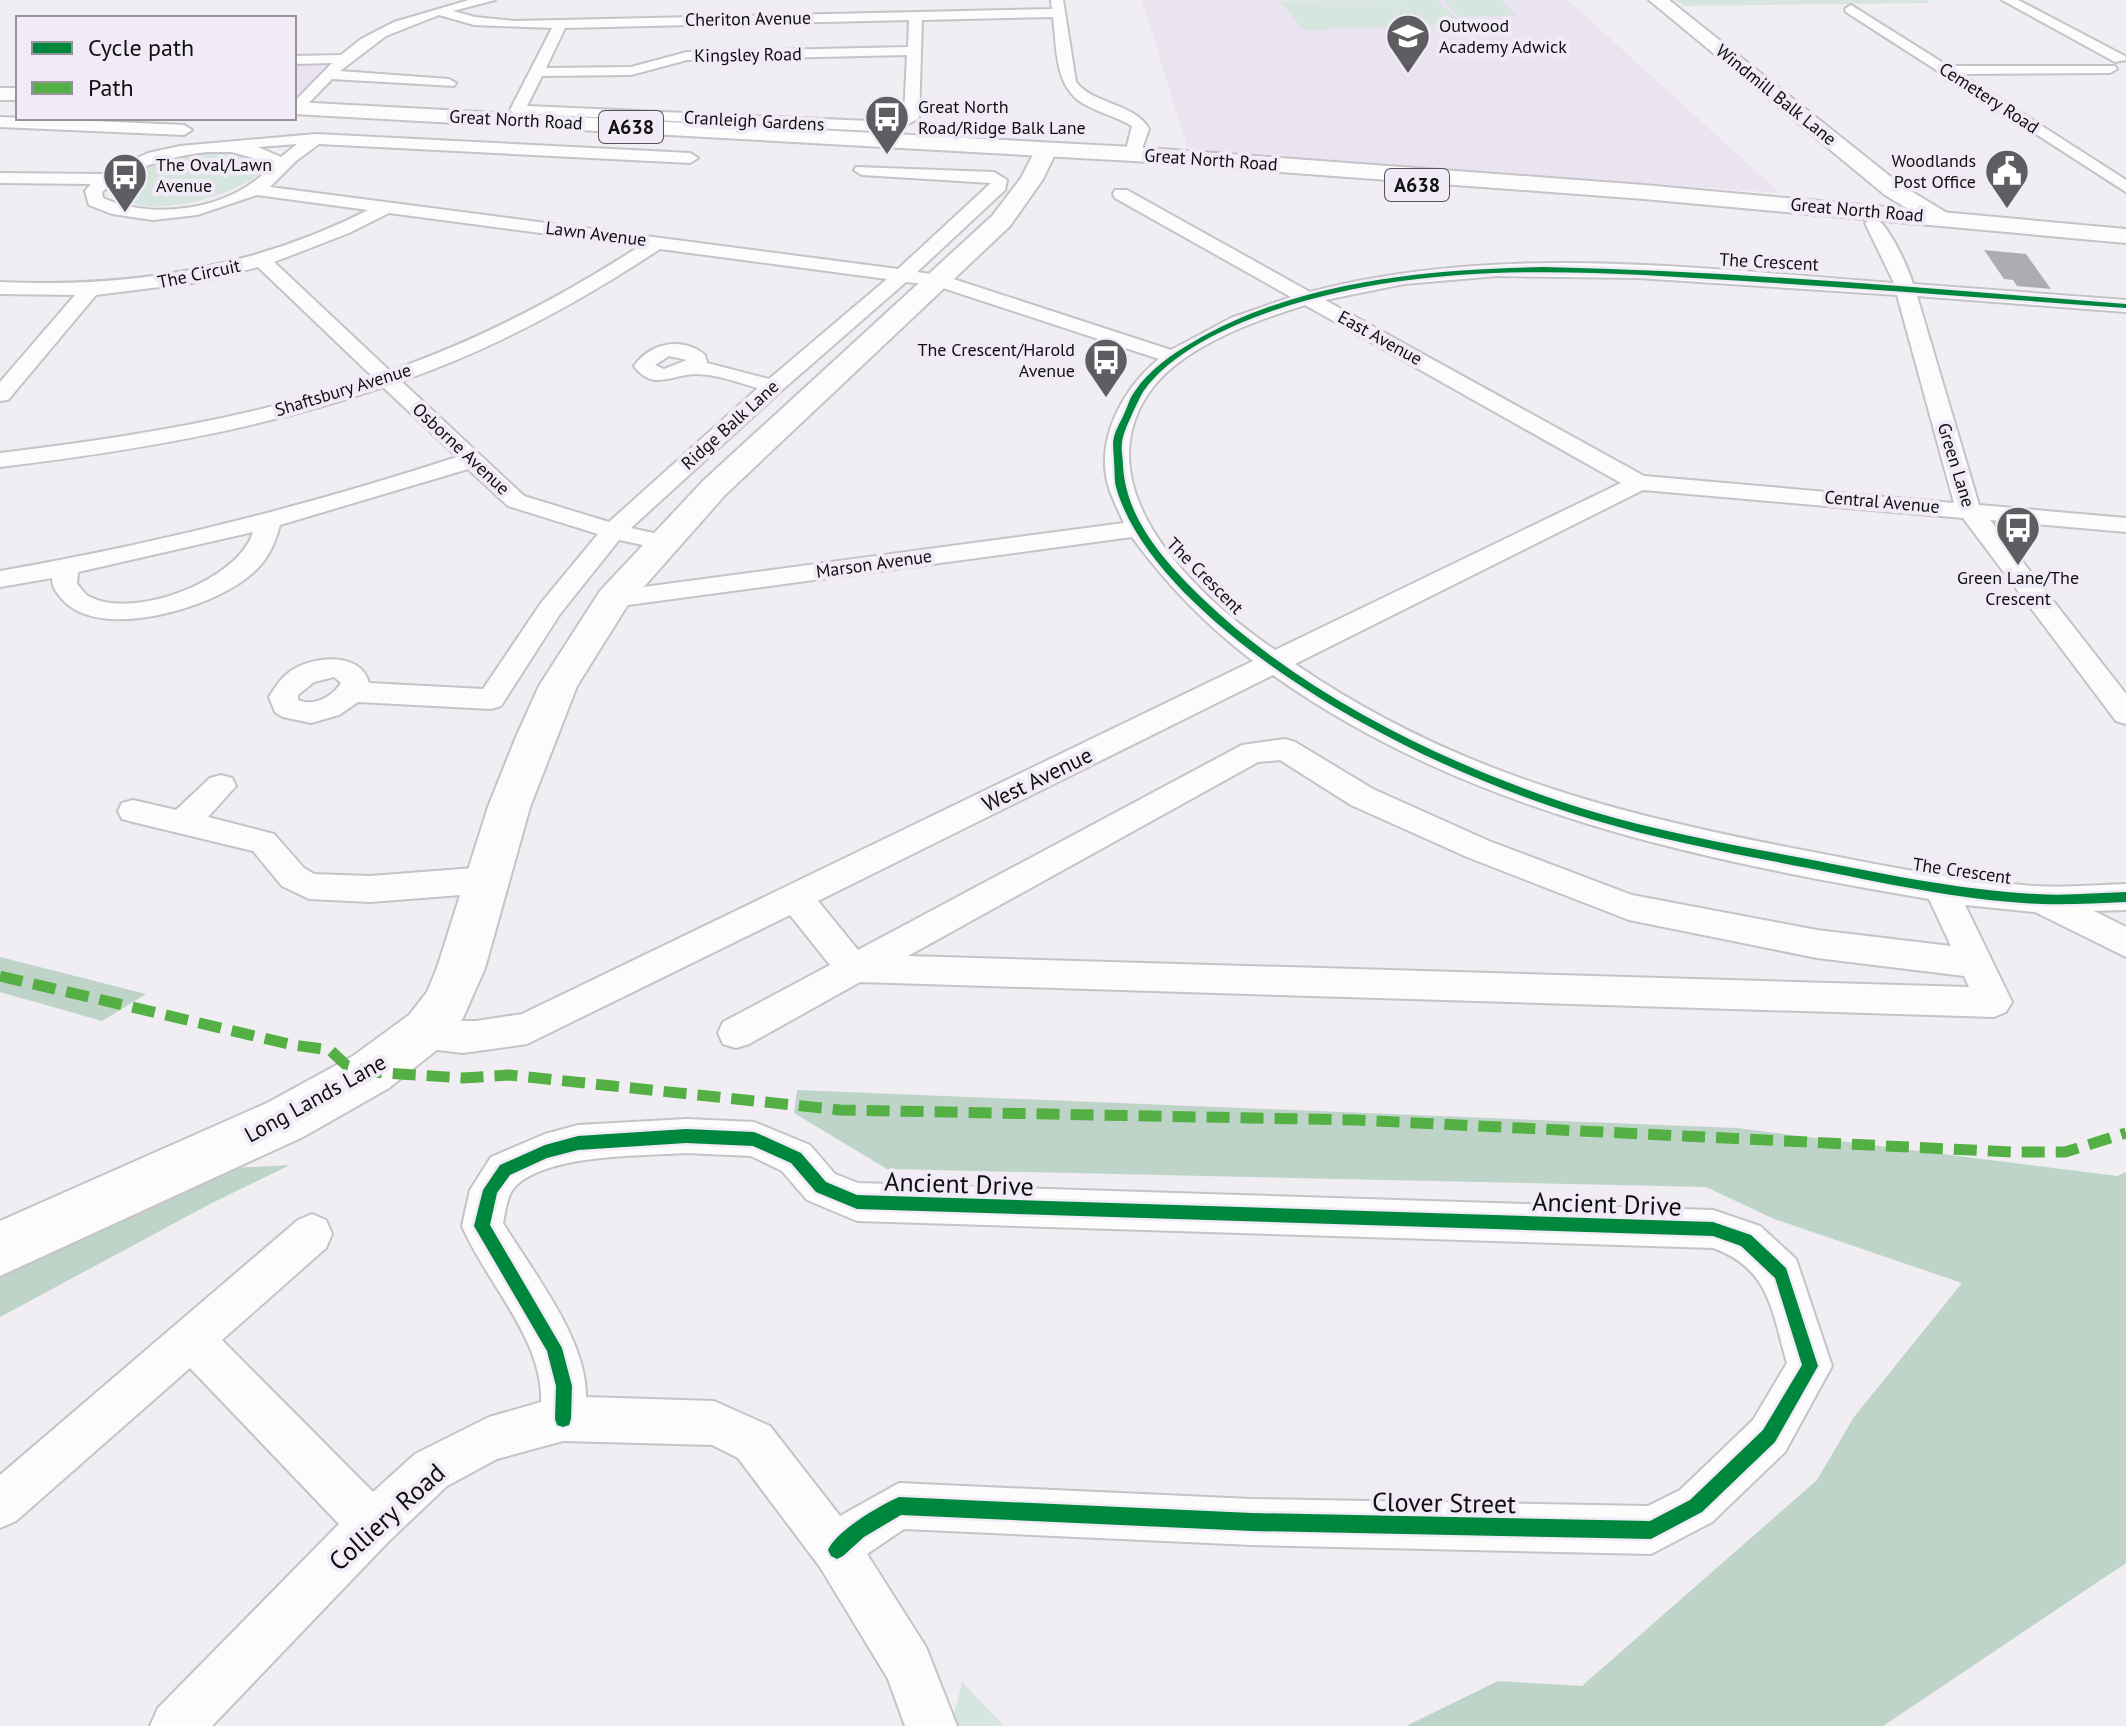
<svg xmlns="http://www.w3.org/2000/svg" width="2126" height="1726" font-family="'PT Sans',sans-serif">
<style>
.built{fill:#eae4f1}
.green{fill:#d7e5df}
.forest{fill:#bed4c9}
.building{fill:#aeacb0}
.lines{fill:none;stroke-linecap:round;stroke-linejoin:round}
.street-casing{stroke:#c5c3c7;stroke-width:4}
.secondary-casing{stroke:#c5c3c7;stroke-width:4}
.highway-casing{stroke:#c5c3c7;stroke-width:4}
.street{fill:#fdfcfd;fill-rule:evenodd}
.secondary{fill:#fdfcfd;fill-rule:evenodd}
.highway{fill:#fdfcfd;fill-rule:evenodd}
.quiet{stroke:#54b044;stroke-width:11;stroke-dasharray:23 11;stroke-linecap:butt}
.cycleway-casing{stroke:#f0ebf6;stroke-width:5}
.cycleway{fill:#00873e;fill-rule:evenodd}
.labels{text-anchor:middle;stroke-width:8;stroke-linejoin:round;paint-order:stroke}
.far-street-label{font-size:18px;fill:#100f12;stroke:#f0ebf6}
.far-poi-label{font-size:18px;fill:#100f12;stroke:#f0ebf6;text-anchor:start}
.shield{fill:#f0ebf6;stroke:#535156;stroke-width:2}
.shield-label{font-size:20px;font-weight:bold;fill:#100f12}
.street-label{font-size:22px;fill:#100f12;stroke:#f0ebf6}
.near-street-label{font-size:26px;fill:#100f12;stroke:#f0ebf6}
</style>
<rect width="100%" height="100%" fill="#f0eef3"/>
<g class="built">
<path d="M1142,0H1568L1780,193L1188,150Z"/>
<path d="M318,62L327,64L302,92L294,93V63Z"/>
</g>
<g class="green">
<path d="M1437,0L1462,24L1303,30L1280,1Z"/>
<path d="M1444,0H1501L1517,16L1459,17Z"/>
<path d="M1675,0H1926L1931,3L1684,6Z"/>
<path d="M214,152L253,157L261,164L260,173C233,197 137,225 112,190C133,159 180,155 214,152Z"/>
<path d="M962,1682L1004,1726H951Z"/>
</g>
<g class="forest">
<path d="M0,957L146,994L102,1021L0,992Z"/>
<path d="M797,1090L1737,1128L2117,1176L2126,1172V1563L1883,1726H1406L1498,1681L1582,1686L1817,1480L1854,1417L1962,1283L1774,1219L1706,1187L887,1169L794,1113Z"/>
<path d="M290,1165L210,1204L0,1317V1270L215,1169Z"/>
</g>
<path class="building" d="M1984,250L2026,254L2051,289L2017,286L2013,280L2004,279Z"/>
<g class="lines">
<g class="street-casing">
<g id="street">
<path d="M469,0H495L453,11L475,17L514,21L1052,9L1051,0H1063L1076,82C1094,105 1135,103 1149,129L1139,157H1127L1125,154L1132,126C1117,117 1100,113 1084,104C1054,87 1057,48 1053,17L922,20L919,118L894,132L513,113L510,110L552,28L474,25L439,15L386,36L340,71L449,79L456,83L454,86L332,79L299,113L294,115V102L332,63L294,64V56L341,55L361,39L394,22ZM909,20L908,47L687,52L631,67L546,68L565,28ZM907,55L904,116L891,122L527,106L542,76L631,75L687,60Z"/>
<path d="M2002,0H2018L2125,56L2126,60L2115,62Z"/>
<path d="M1851,5L1948,66H2115L2117,69L2110,73L1961,74L2126,180V192L1846,12L1845,9Z"/>
<path d="M0,117L184,125L192,130L184,135L0,127Z"/>
<path d="M316,134L690,153L698,158L690,163L319,144L296,161L270,187L898,269L991,183L862,175L854,170L856,167L994,172L1007,180L1005,190L917,272L944,276L1171,350L1231,318L1291,297L1115,198L1113,194L1115,190H1127L1310,292C1500,242 1701,269 1894,283L1865,223L1874,218C1888,222 1909,270 1913,284L2126,300V312L1917,296L1979,505L2126,518V532L1990,520L2126,694V724L2116,721L1963,518L1643,490L1295,664C1454,773 1621,816 1808,851C1883,866 1959,881 2035,886C2065,888 2096,885 2126,884V910L2094,911L2126,927V957L2035,912L1965,905L2012,1002L2006,1012L1994,1017L860,982L749,1044L736,1048L723,1044L718,1033L723,1022L830,965L790,915L527,1044L463,1053L438,1050L413,1041L408,1030L413,1019L426,1015L451,1021H476L522,1014L1253,661C1206,625 1167,585 1132,537L613,607L604,605L600,599L604,593L613,591L1124,523C1119,512 1113,500 1109,488C1094,441 1123,388 1159,359L934,285L906,282L781,391L631,528L671,537L674,542L671,547L662,549L619,540L560,614L501,706L491,709L358,702L339,715L311,723L283,717L275,712L269,697C276,686 282,676 294,669C316,656 361,652 369,683L483,689L541,603L598,534L508,506L468,469L280,525C274,547 266,563 248,577C210,608 99,642 62,599C56,592 52,587 52,578L0,587V571C155,544 307,506 457,457L383,387C259,430 130,451 0,467V453C126,438 252,418 373,377L258,267L200,282L96,295L8,400L0,401V382L75,295L0,294V282C129,288 252,269 368,210L257,195L197,215L153,220L112,214L89,205L85,191L91,184L0,183V173L103,174L148,153L180,146ZM297,144L281,157L258,147ZM207,152H232L268,162L270,167C232,210 154,221 103,198L102,192C132,166 168,157 207,152ZM389,213L640,246C561,297 479,340 390,371L274,262L349,233ZM660,249L887,279L769,379L707,363L705,355C682,336 650,343 634,366C653,392 672,374 696,374C717,374 738,383 758,388L609,522L524,496L401,381C494,349 578,303 660,249ZM1497,276L1638,278L1897,295L1954,503L1644,476L1325,300L1404,284ZM1305,305L1621,483L1275,650C1200,599 1083,492 1148,394C1179,347 1254,321 1305,305ZM669,356L687,360L664,369L655,365ZM253,532C239,580 135,620 90,597C85,595 81,588 77,584L78,572ZM1273,675C1466,812 1700,860 1929,899L1951,946L1817,930L1632,895L1489,841L1373,789L1295,742L1285,739L1242,745L858,950L818,901ZM334,677L341,683C332,697 314,707 298,700V695L314,682ZM1280,760L1351,805L1467,857L1629,920L1817,958L1964,976L1969,987L908,956L1258,762Z"/>
<path d="M221,775L232,778L236,786L208,817L274,834L304,868L314,874L370,876L487,867L498,871L503,880L498,889L487,893L370,902L309,899L282,886L253,851L133,822L122,819L118,811L122,803L133,800L176,810L210,778Z"/>
<path d="M686,1119L754,1122L810,1145L835,1174L858,1183L1713,1210L1760,1226L1796,1259L1832,1366L1785,1452L1712,1522L1651,1554L1252,1545L904,1529L867,1554L926,1647L957,1726H905L888,1679L820,1567L738,1458L712,1445L563,1441L497,1459L447,1486L389,1541L212,1726H150L158,1708L339,1524L190,1368L16,1521L0,1528V1475L298,1220L312,1214L326,1220L332,1234L326,1248L222,1340L373,1492L415,1454L489,1417L541,1402C544,1341 486,1282 462,1226L470,1190L491,1157L545,1134L578,1125ZM686,1153L751,1156L782,1171L807,1200L857,1221L1713,1248C1770,1268 1772,1312 1787,1363L1753,1420L1680,1490L1648,1506L1252,1499L899,1483L840,1516L770,1426L714,1401L586,1397C587,1339 532,1271 503,1223C506,1209 507,1192 519,1183C555,1154 641,1156 686,1153Z"/>
</g>
</g>
<g class="secondary-casing">
<g id="secondary">
<path d="M1649,0H1669L1901,185L1947,213L1951,218L1947,223H1931L1885,195Z"/>
<path d="M1046,143L1057,150L1043,179L1010,226L725,495L627,606L577,686L530,807L485,968L463,1018L443,1045L389,1088L303,1137L0,1276V1221L267,1103L353,1056L409,1015L427,992L437,968L488,807L516,737L539,686L600,591L703,481L992,216L1021,178L1038,145Z"/>
</g>
</g>
<g class="highway-casing">
<g id="highway">
<rect x="0" y="88" width="18" height="12"/>
<path d="M294,102L1133,147L1644,185L2126,229V243L1644,199L1133,161L294,114Z"/>
</g>
</g>
<use href="#street" class="street"/>
<use href="#secondary" class="secondary"/>
<use href="#highway" class="highway"/>
<path class="quiet" d="M0,976L293,1045L330,1050L346,1065L371,1072L463,1078L509,1075L840,1110L1356,1120L2011,1152H2065L2126,1133"/>
<g class="cycleway-casing">
<g id="cycleway">
<path d="M1544,267C1738,271 1932,289 2126,304V308C1999,299 1871,289 1744,281C1587,271 1428,259 1275,310C1231,325 1170,352 1143,392C1141,395 1135,408 1133,412C1129,422 1123,432 1122,443C1121,451 1123,458 1123,466C1126,519 1165,562 1202,598C1304,697 1458,771 1594,812C1662,832 1733,845 1802,858C1880,873 1957,890 2036,894C2066,896 2096,893 2126,892V902C2098,903 2070,905 2042,904C1963,901 1885,883 1808,868C1736,854 1664,841 1594,820C1514,796 1434,763 1361,722C1277,676 1143,583 1116,487C1114,479 1115,470 1114,462C1114,454 1112,444 1114,437C1116,429 1121,421 1124,414C1128,406 1130,397 1135,391C1149,370 1172,354 1193,342C1296,281 1427,269 1544,267Z"/>
<path d="M686,1129L754,1132L759,1134L801,1153L826,1182L857,1195L1713,1222L1751,1235L1786,1268L1818,1366L1775,1442L1702,1512L1651,1539L1252,1531L901,1515L864,1537L843,1556L837,1559L831,1556L828,1550C837,1530 879,1506 899,1497L1252,1513L1650,1521L1690,1500L1763,1430L1802,1365L1775,1278L1741,1246L1713,1236L857,1209L816,1192L791,1163L753,1146L686,1143L578,1150L547,1158L510,1175L497,1193L490,1225L562,1348L572,1386L571,1419L569,1425L563,1427L557,1425L555,1419L556,1386L547,1351L474,1226L483,1190L500,1165L545,1145L578,1136Z"/>
</g>
</g>
<use href="#cycleway" class="cycleway"/>
</g>
<defs>
<g id="school-pin" transform="scale(2.3)"><path d="M0 17L-7.5 6A9.5 9.5 0 1 1 7.5 6Z" fill="#5e5d61" stroke="#f0ebf6"/><path d="M0-5L7-2L0 1L-7-2ZM-4 1L0 2.5L4 1V4Q0 6-4 4Z" fill="#fff"/></g>
<g id="bus-pin" transform="scale(2.3)"><path d="M0 17L-7.5 6A9.5 9.5 0 1 1 7.5 6Z" fill="#5e5d61" stroke="#f0ebf6"/><path d="M-5-6H5V4H4V6H2V4H-2V6H-4V4H-5ZM-3.5-4V0h7V-4ZM-3.5 1.2v1.5H-2V1.2ZM2 1.2v1.5H3.5V1.2Z" fill="#fff"/></g>
<g id="civic-pin" transform="scale(2.3)"><path d="M0 17L-7.5 6A9.5 9.5 0 1 1 7.5 6Z" fill="#5e5d61" stroke="#f0ebf6"/><path d="M-.6-6.5H3V-4.5H.6V-3L4-1V1h2V6H-6V1h2V-1L-.6-3ZM-1.2 2.5V6h2.4V2.5Z" fill="#fff"/></g>
</defs>
<g fill-rule="evenodd">
<use href="#school-pin" x="1408" y="36"/>
<use href="#bus-pin" x="887" y="117"/>
<use href="#civic-pin" x="2007" y="171"/>
<use href="#bus-pin" x="125" y="175"/>
<use href="#bus-pin" x="1106" y="360"/>
<use href="#bus-pin" x="2018" y="528"/>
</g>
<g class="labels">
<g class="far-street-label">
<text transform="translate(748 19) rotate(-1)" y="6">Cheriton Avenue</text>
<text transform="translate(748 55) rotate(-1)" y="6">Kingsley Road</text>
<text transform="translate(1776 95) rotate(39)" y="6">Windmill Balk Lane</text>
<text transform="translate(1989 98) rotate(33)" y="6">Cemetery Road</text>
<text transform="translate(516 120) rotate(3)" y="6">Great North Road</text>
<text transform="translate(754 121) rotate(3)" y="6">Cranleigh Gardens</text>
<text transform="translate(1211 160) rotate(4)" y="6">Great North Road</text>
<text transform="translate(1857 210) rotate(5)" y="6">Great North Road</text>
<text transform="translate(596 234) rotate(7)" y="6">Lawn Avenue</text>
<text transform="translate(1769 262) rotate(3)" y="6">The Crescent</text>
<text transform="translate(199 274) rotate(-12)" y="6">The Circuit</text>
<text transform="translate(1380 338) rotate(29)" y="6">East Avenue</text>
<text transform="translate(343 390) rotate(-17)" y="6">Shaftsbury Avenue</text>
<text transform="translate(730 425) rotate(-42)" y="6">Ridge Balk Lane</text>
<text transform="translate(461 449) rotate(43)" y="6">Osborne Avenue</text>
<text transform="translate(1956 465) rotate(73)" y="6">Green Lane</text>
<text transform="translate(1882 502) rotate(5)" y="6">Central Avenue</text>
<text transform="translate(874 564) rotate(-8)" y="6">Marson Avenue</text>
<text transform="translate(1205 576) rotate(45)" y="6">The Crescent</text>
<text transform="translate(1962 871) rotate(8)" y="6">The Crescent</text>
</g>
<g class="far-poi-label">
<text x="1439" y="32">Outwood<tspan x="1439" dy="21">Academy Adwick</tspan></text>
<text x="918" y="113">Great North<tspan x="918" dy="21">Road/Ridge Balk Lane</tspan></text>
<text x="1976" y="167" text-anchor="end">Woodlands<tspan x="1976" dy="21">Post Office</tspan></text>
<text x="156" y="171">The Oval/Lawn<tspan x="156" dy="21">Avenue</tspan></text>
<text x="1075" y="356" text-anchor="end">The Crescent/Harold<tspan x="1075" dy="21">Avenue</tspan></text>
<text x="2018" y="584" text-anchor="middle">Green Lane/The<tspan x="2018" dy="21">Crescent</tspan></text>
</g>
<g class="shield">
<rect x="599" y="111" width="64" height="32" rx="6"/>
<rect x="1385" y="169" width="64" height="32" rx="6"/>
</g>
<g class="shield-label">
<text x="631" y="134">A638</text>
<text x="1417" y="192">A638</text>
</g>
<g class="street-label">
<text transform="translate(1037 779) rotate(-26)" y="8">West Avenue</text>
<text transform="translate(315 1098) rotate(-29)" y="8">Long Lands Lane</text>
</g>
<g class="near-street-label">
<text transform="translate(959 1184) rotate(2)" y="9">Ancient Drive</text>
<text transform="translate(1607 1204) rotate(2)" y="9">Ancient Drive</text>
<text transform="translate(1444 1503) rotate(1)" y="9">Clover Street</text>
<text transform="translate(387 1517) rotate(-42)" y="9">Colliery Road</text>
</g>
</g>
<rect x="16" y="16" width="280" height="104" fill="#f0ebf6" stroke="#96939b" stroke-width="2"/>
<rect x="32" y="42" width="40" height="12" fill="#00873e" stroke="#96939b" stroke-width="2"/>
<text x="88" y="56" font-size="24" fill="#100f12">Cycle path</text>
<rect x="32" y="82" width="40" height="12" fill="#54b044" stroke="#96939b" stroke-width="2"/>
<text x="88" y="96" font-size="24" fill="#100f12">Path</text>
</svg>
